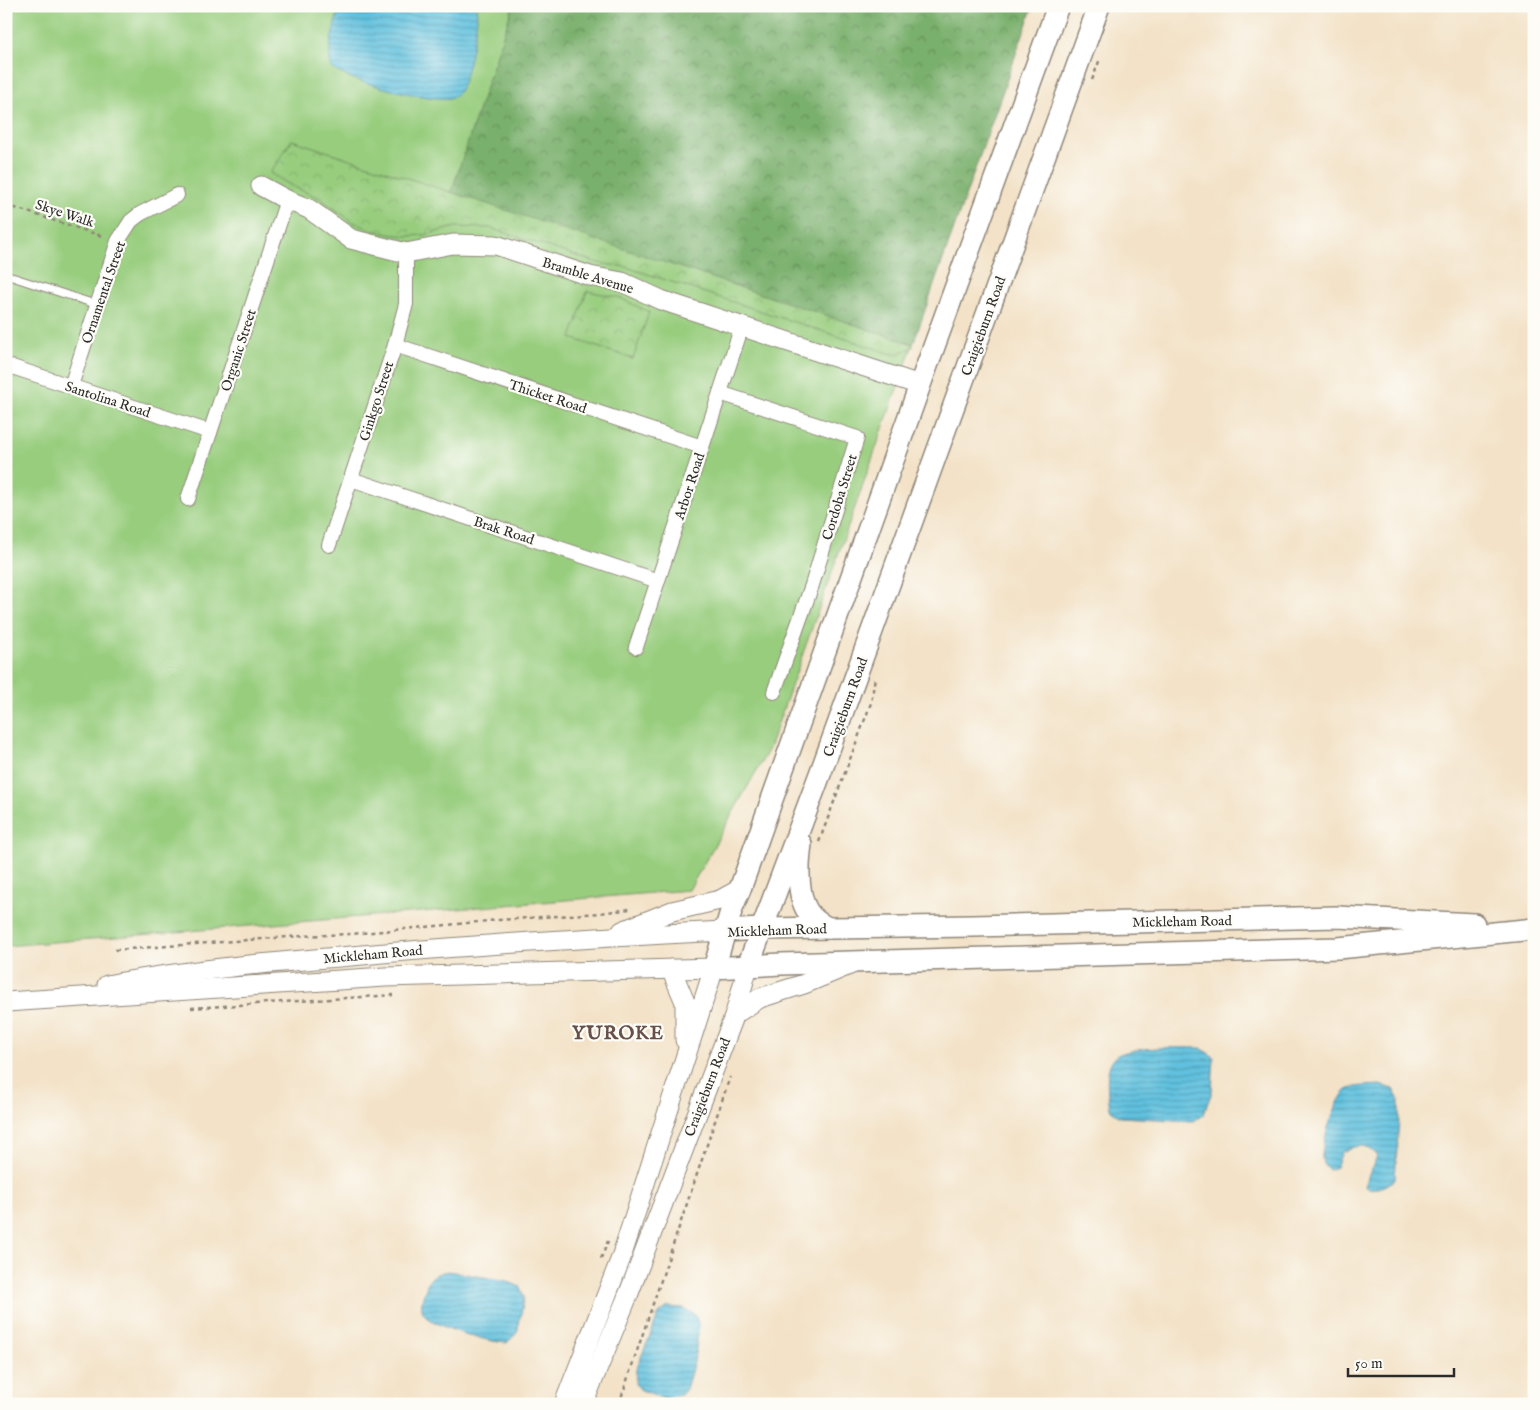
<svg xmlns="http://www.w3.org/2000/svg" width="1540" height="1410" font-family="'IM FELL English',serif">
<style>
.grass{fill:#98cd7e;stroke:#627c54}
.forest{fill:url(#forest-crowns);stroke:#526e4c}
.park{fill:url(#park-crowns);stroke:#627c54}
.water{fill:url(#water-rules);stroke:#467685}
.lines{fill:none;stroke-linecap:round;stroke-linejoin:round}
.lane-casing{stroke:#8f8679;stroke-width:9}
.street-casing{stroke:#8f8679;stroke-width:16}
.secondary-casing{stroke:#8f8679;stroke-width:21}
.primary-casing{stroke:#8f8679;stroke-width:24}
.path{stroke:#8f8679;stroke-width:2.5;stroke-dasharray:4 4;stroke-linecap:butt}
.lane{stroke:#fff;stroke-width:7}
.street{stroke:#fff;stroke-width:14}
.secondary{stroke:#fff;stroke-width:19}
.primary{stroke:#fff;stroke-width:21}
.labels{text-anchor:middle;stroke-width:4.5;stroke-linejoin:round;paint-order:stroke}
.street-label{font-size:14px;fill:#2b2b2b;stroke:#fdfcf7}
.district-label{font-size:19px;font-weight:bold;letter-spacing:1px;fill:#68504a;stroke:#fdfcf7}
</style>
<defs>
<pattern id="forest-crowns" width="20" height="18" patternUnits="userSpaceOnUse" patternTransform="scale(1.25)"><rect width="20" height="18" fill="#7ab06d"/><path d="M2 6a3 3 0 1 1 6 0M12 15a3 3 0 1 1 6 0" fill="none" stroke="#648f5a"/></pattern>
<pattern id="park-crowns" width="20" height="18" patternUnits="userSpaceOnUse" patternTransform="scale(1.25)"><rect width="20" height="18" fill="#98cd7e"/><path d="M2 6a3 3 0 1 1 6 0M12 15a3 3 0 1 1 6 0" fill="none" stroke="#83b06d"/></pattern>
<pattern id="water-rules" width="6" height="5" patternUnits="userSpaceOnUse" patternTransform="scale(1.25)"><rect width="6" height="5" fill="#60c1df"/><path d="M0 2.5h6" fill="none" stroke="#4f9db5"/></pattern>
</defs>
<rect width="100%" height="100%" fill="#fdfcf7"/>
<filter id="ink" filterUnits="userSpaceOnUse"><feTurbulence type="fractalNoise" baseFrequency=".02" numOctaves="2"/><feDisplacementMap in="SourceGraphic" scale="10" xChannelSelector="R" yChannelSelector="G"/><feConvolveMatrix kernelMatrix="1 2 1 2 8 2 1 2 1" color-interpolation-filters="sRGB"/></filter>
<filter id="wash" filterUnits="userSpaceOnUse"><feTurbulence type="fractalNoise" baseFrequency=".0096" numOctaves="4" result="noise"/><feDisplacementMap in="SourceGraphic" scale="20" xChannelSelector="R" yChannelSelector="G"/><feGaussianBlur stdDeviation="1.12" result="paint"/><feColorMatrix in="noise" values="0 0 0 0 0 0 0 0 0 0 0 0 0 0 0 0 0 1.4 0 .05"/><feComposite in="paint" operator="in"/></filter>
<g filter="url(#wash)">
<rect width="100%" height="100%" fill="#f3e2c7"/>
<path class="grass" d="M6,6H513L452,193L913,344L769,749L689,890L6,946Z"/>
<path class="forest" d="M513,6H1033L913,344L451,193Z"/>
<g class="park">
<path d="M292,140L913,344V347L895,355L626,267L598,263L490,228L456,227L424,235L406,236L388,234L375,231L353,222L321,199L292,186L270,173Z"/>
<path d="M587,291L618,297L649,312L633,359L571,338Z"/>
</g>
<g class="water">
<path d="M340,6H476C476,10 477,14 477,18C476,31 466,86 457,94C455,96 453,97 450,98C435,102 337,80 331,66C326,51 336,21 340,6Z"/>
<path d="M1201,1048L1214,1057L1212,1092L1203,1115L1193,1121L1120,1117L1110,1109C1108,1093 1104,1072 1113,1059C1122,1045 1184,1048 1201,1048Z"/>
<path d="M1380,1085L1393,1089L1399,1100V1119L1395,1179C1386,1186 1376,1191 1365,1187C1367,1175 1374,1167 1377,1155C1364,1142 1357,1145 1342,1152L1336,1167L1329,1170C1325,1166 1322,1163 1322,1157C1322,1142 1335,1101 1346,1091C1353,1085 1371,1086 1380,1085Z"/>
<path d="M448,1271L507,1281L520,1287L524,1297L521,1315L517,1333L507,1343C489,1342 435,1328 424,1314C419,1306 423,1296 426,1288C429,1276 437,1273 448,1271Z"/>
<path d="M668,1307L683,1308L695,1315L699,1326L694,1362L686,1389L681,1395L664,1398L641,1390L635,1384L636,1369L659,1314Z"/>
</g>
</g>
<g filter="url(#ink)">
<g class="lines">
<g class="lane-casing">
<path id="lane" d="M6,275L98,305"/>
</g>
<g class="street-casing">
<g id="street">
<path d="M395,345L702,447"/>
<path d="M6,365L210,432"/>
<path d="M71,386L118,241L131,221L140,214L177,195"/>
<path d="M720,393L857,438L812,585L774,692"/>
<path d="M351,479L658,581"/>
<path d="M188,499L287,200"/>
<path d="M329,545L395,345L406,304V253"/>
<path d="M636,647L742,326"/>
</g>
</g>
<g class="secondary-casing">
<g id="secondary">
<path d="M261,186L287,200L309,209L351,239L406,253L453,244L496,245L590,276L622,282L661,300L920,385"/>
<path d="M622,931L672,911L720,900L740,889"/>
<path d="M671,969L685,1002V1040"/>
<path d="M107,985C191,969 277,962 362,955C483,944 604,937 725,931"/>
<path d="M6,1002L385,977L714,968L621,1258L564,1404"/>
<path d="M735,1014L760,998L804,984L852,964"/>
<path d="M583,1404L629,1293L735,1014L748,966"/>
</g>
</g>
<g class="primary-casing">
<g id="primary">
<path d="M1058,6L920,385L740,889L732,908L714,968L781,964L1338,948L1534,929"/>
<path d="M801,844C798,865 796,901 812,917C817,922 822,925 828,928"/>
<path d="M725,931L761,929L973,926L1337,917L1474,924"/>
<path d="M748,966L823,766L1099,6"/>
</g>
</g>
<g class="path">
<path d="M1092,80L1100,59"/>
<path d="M6,205L105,237"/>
<path d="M819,842L871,703L875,677"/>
<path d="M115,950L301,936L351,934L499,920L600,913L630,909"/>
<path d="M191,1008L393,995"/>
<path d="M601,1259L608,1241"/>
<path d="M619,1404L730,1077"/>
</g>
<use href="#lane" class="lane"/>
<use href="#street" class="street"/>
<use href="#secondary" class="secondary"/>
<use href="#primary" class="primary"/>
</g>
</g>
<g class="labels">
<g class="street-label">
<text transform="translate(65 213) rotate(18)" y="5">Skye Walk</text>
<text transform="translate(588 275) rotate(17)" y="5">Bramble Avenue</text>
<text transform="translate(103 292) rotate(-71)" y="5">Ornamental Street</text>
<text transform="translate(983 326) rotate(-70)" y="5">Craigieburn Road</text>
<text transform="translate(238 350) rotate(-72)" y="5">Organic Street</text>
<text transform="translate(548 396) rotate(18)" y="5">Thicket Road</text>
<text transform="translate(108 399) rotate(18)" y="5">Santolina Road</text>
<text transform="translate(376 401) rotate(-72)" y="5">Ginkgo Street</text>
<text transform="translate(689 486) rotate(-72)" y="5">Arbor Road</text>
<text transform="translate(839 497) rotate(-73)" y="5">Cordoba Street</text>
<text transform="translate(504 530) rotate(18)" y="5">Brak Road</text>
<text transform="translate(845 707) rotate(-70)" y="5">Craigieburn Road</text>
<text transform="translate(1182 921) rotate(-1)" y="5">Mickleham Road</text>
<text transform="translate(777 930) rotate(-2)" y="5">Mickleham Road</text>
<text transform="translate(373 954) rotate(-5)" y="5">Mickleham Road</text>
<text transform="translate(707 1087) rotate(-69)" y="5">Craigieburn Road</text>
</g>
<g class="district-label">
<text x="618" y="1039">YUROKE</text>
</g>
</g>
<rect width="1540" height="1410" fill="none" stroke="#fdfcf7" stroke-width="25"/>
<path d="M1348 1368v8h106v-8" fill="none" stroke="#2b2b2b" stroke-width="2.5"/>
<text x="1355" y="1368" font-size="15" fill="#2b2b2b" stroke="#fdfcf7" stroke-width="4" paint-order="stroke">50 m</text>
</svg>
